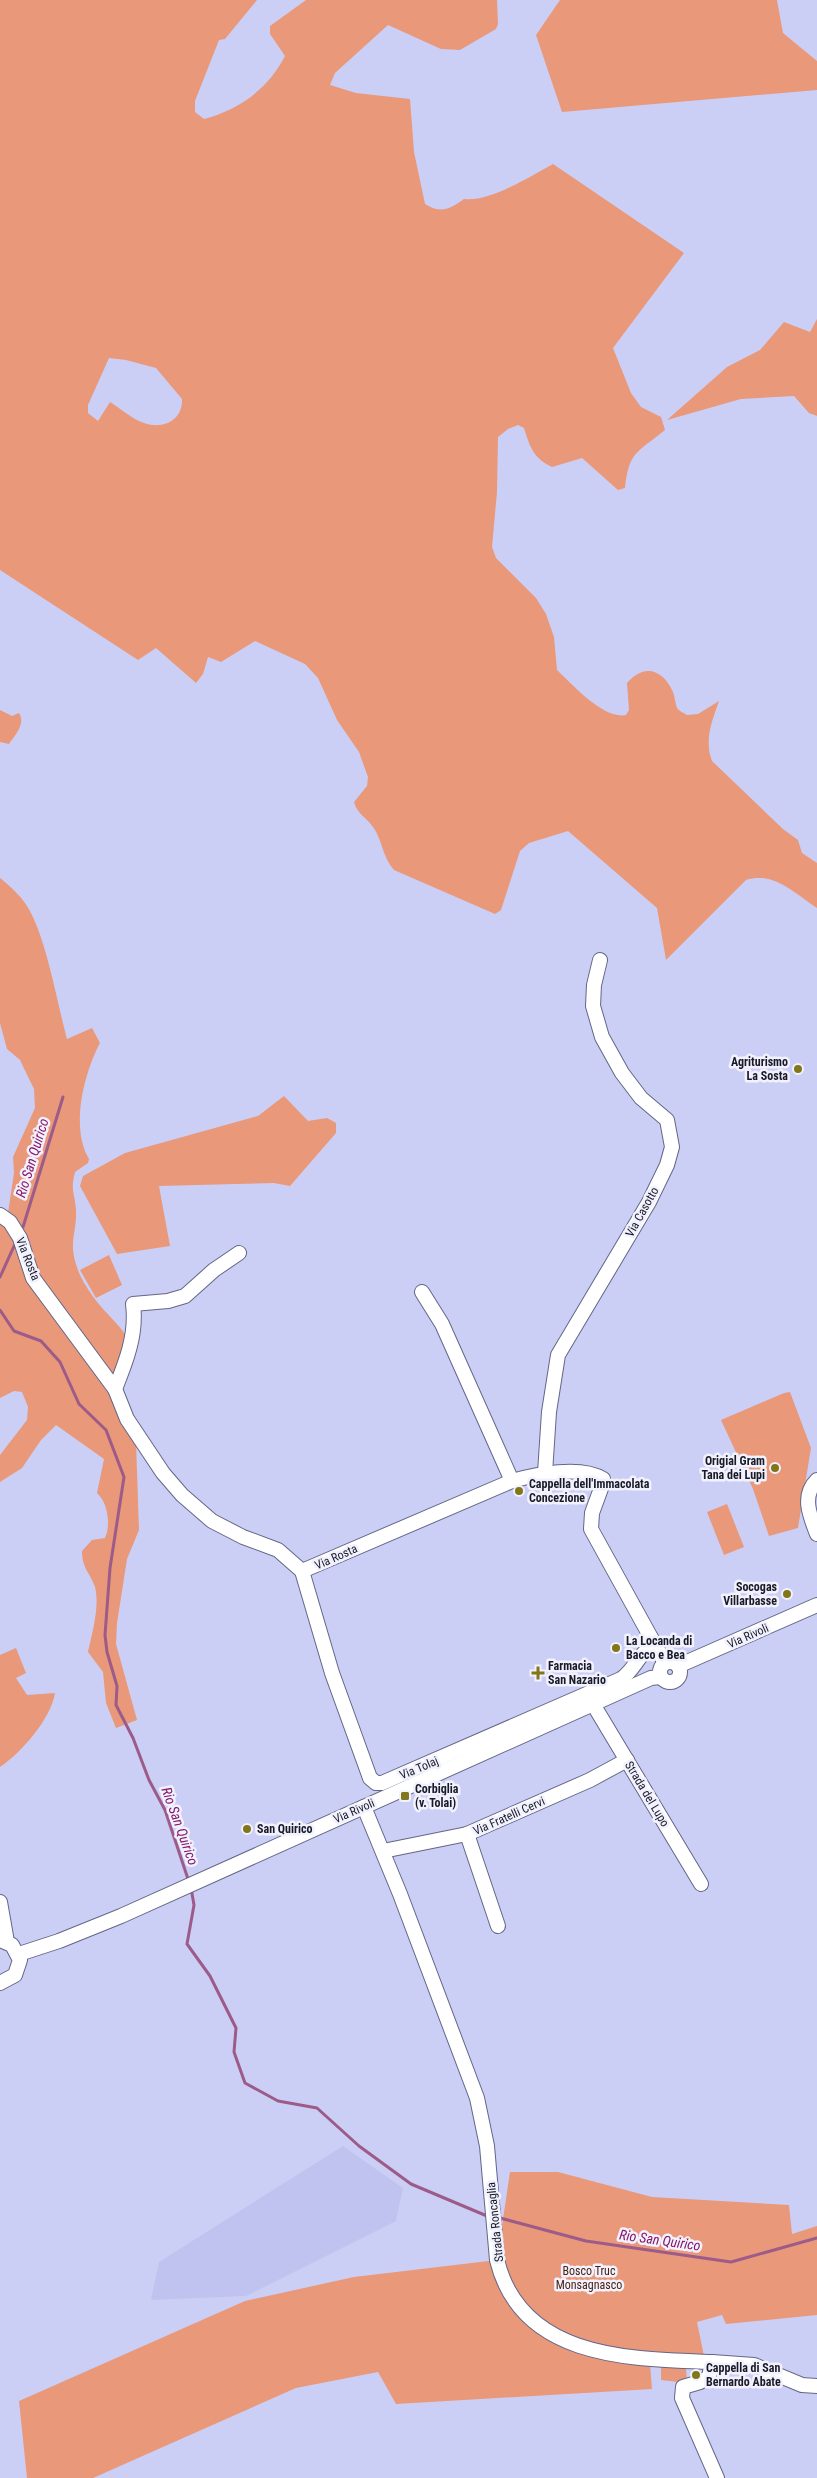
<svg xmlns="http://www.w3.org/2000/svg" width="817" height="2478" font-family="'Roboto Condensed',sans-serif">
<style>
.built{fill:#c0c3ef}
.green{fill:#e99879;fill-rule:evenodd}
.lines{fill:none;stroke-linecap:round;stroke-linejoin:round}
.stream{stroke:#9c5b89;stroke-width:3}
.minor-casing{stroke:#646687;stroke-width:16}
.minor{stroke:#fff;stroke-width:14}
.poi-dot{fill:#817619;stroke:#f1f2fe;stroke-width:2}
.labels{text-anchor:middle;stroke-width:5;stroke-linejoin:round;paint-order:stroke}
.poi-label{font-size:12px;font-weight:bold;fill:#191a27;stroke:#f1f2fe;text-anchor:start}
.street-label{font-size:12px;fill:#191a27;stroke:#f1f2fe}
.park-label{font-size:12px;fill:#4a2211;stroke:#f1f2fe}
.water-label{font-size:14px;font-style:italic;fill:#881769;stroke:#f1f2fe}
</style>
<rect width="100%" height="100%" fill="#cccff5"/>
<path class="built" d="M343,2146L403,2188L396,2221L246,2296L151,2300L159,2262Z"/>
<g class="green">
<path d="M0,0H257L225,39L219,40L195,101V112L204,119C240,109 268,89 285,56L270,34V26L306,0H497L498,24L496,29L460,50L441,49L388,25L335,73L330,85L356,93L410,99L414,152L425,204C441,214 450,209 464,199C490,202 529,177 553,164L684,253L613,348L631,393L641,407L661,417L665,430C637,453 629,451 625,488L618,490L582,458L552,467C533,458 530,447 524,428L518,425L508,429L498,437L497,492L492,547L496,558L536,598L546,614L554,637L557,670C572,684 604,720 626,715L629,710L627,683C644,663 663,669 673,692C675,697 675,703 677,708C679,711 684,713 687,715L698,714L719,701C712,721 704,740 712,761L783,829L798,840L802,853L817,863V908C795,894 774,871 746,880L666,960L657,908L568,831L529,843L520,851L501,910L495,914L394,870C382,857 383,841 373,827C366,817 357,814 354,802L367,786L368,777L359,752L337,720L318,678L305,664L255,641L221,662L208,657L203,674L196,683L156,648L138,660L0,570ZM109,358L126,360L156,368L182,399C183,420 163,430 144,423C132,419 120,408 110,402L98,421L88,413V405Z"/>
<path d="M560,0H777L783,33L817,61V90L562,112L536,35Z"/>
<path d="M817,319V416L809,413L794,396L741,399L667,420L727,367L760,350L784,322L810,332Z"/>
<path d="M0,710L12,716L19,713C26,724 15,735 9,744L0,742Z"/>
<path d="M0,878C10,886 20,895 27,906C46,936 57,1002 67,1039L92,1028L100,1043C84,1073 70,1128 89,1159L88,1163L75,1172C70,1192 75,1193 76,1210C77,1233 68,1242 77,1267C80,1278 90,1293 98,1303C112,1321 146,1346 130,1370C125,1376 123,1379 116,1382L40,1281L8,1213L14,1173L13,1157L35,1108L34,1089L20,1060L7,1049L0,1023Z"/>
<path d="M284,1096L308,1121L327,1118L336,1123V1133L290,1186L274,1183L159,1186L170,1246L117,1254L80,1186L83,1176L125,1153L258,1116Z"/>
<path d="M0,1220L10,1225L31,1278L110,1388L136,1442L139,1530L127,1559L117,1623L116,1644L137,1720L116,1728L106,1703L103,1672L88,1652C92,1633 100,1606 95,1587C90,1572 82,1569 82,1551L92,1540L105,1538C111,1525 108,1503 97,1493L104,1459L56,1425L41,1440L22,1468L0,1482V1455L27,1420L28,1407L22,1392L14,1391L0,1398Z"/>
<path d="M109,1255L122,1285L96,1298L80,1270Z"/>
<path d="M790,1392L811,1448L798,1528L769,1536L753,1489L721,1420L784,1393Z"/>
<path d="M727,1504L744,1547L724,1555L707,1512Z"/>
<path d="M16,1648L26,1673L16,1678L27,1695L55,1693C51,1719 21,1753 0,1767V1655Z"/>
<path d="M510,2172H558L652,2197L789,2205L792,2234L817,2226V2315L726,2324L722,2315L697,2322L704,2356L649,2351L652,2389L396,2404L378,2372L296,2388L93,2478H27L19,2401L245,2301L354,2277L497,2260Z"/>
<path d="M661,2367L686,2368L687,2383L661,2380Z"/>
</g>
<g class="lines">
<g class="stream">
<path d="M23,1227L63,1097"/>
<path d="M0,1277L15,1244"/>
<path d="M0,1310L14,1331L41,1341L60,1362L79,1404L106,1430L124,1477L110,1568L105,1635L107,1652L117,1686L116,1705L133,1738L149,1780L165,1810L189,1882"/>
<path d="M191,1888L194,1905L187,1944L210,1976L236,2028L234,2052L245,2083L278,2101L317,2108L359,2146L411,2184L487,2216"/>
<path d="M500,2218L586,2241L731,2262L817,2238"/>
</g>
<g class="minor-casing">
<g id="minor">
<path d="M0,1215L10,1222L20,1238L33,1278L115,1389L127,1419L163,1473L182,1495L212,1521L243,1537L278,1550L302,1571"/>
<path d="M422,1292L442,1324L512,1481"/>
<path d="M115,1389C126,1362 137,1334 133,1304L168,1301L185,1296L214,1270L239,1253"/>
<path d="M545,1473L549,1412L558,1355L649,1202L667,1165L672,1147L667,1120L641,1098L622,1073L602,1037L593,1006L594,985L600,960"/>
<path d="M817,1480C801,1496 810,1516 817,1534"/>
<path d="M302,1571L332,1673L370,1778L376,1783H382L621,1679C636,1669 638,1652 656,1645"/>
<path d="M302,1571L512,1481C536,1474 581,1465 603,1479V1483L592,1513L591,1529L665,1663"/>
<circle cx="670" cy="1672" r="10"/>
<path d="M678,1666L817,1605"/>
<path d="M593,1704L701,1884"/>
<path d="M364,1807L400,1894L477,2098L487,2146L497,2260C521,2359 630,2359 712,2362L709,2377L700,2382L683,2387L682,2398L717,2478"/>
<path d="M467,1834L498,1926"/>
<path d="M383,1851L467,1834L590,1780L627,1760"/>
<path d="M0,1902L7,1942"/>
<path d="M0,1940L12,1945L20,1960L15,1975L0,1983"/>
<path d="M19,1954L59,1941L121,1916L651,1678L660,1677"/>
<path d="M712,2362L754,2365L802,2385L817,2386"/>
</g>
</g>
<use href="#minor" class="minor"/>
</g>
<g class="poi-dot">
<circle cx="798" cy="1069" r="5"/>
<circle cx="775" cy="1468" r="5"/>
<circle cx="519" cy="1491" r="5"/>
<circle cx="787" cy="1594" r="5"/>
<circle cx="616" cy="1648" r="5"/>
<path d="M535.5 1665.5h5v5h5v5h-5v5h-5v-5h-5v-5h5z"/>
<rect x="400" y="1791" width="10" height="10" rx="2.5"/>
<circle cx="247" cy="1829" r="5"/>
<circle cx="696" cy="2375" r="5"/>
</g>
<g class="labels">
<g class="poi-label">
<text x="788" y="1066" text-anchor="end">Agriturismo<tspan x="788" dy="14">La Sosta</tspan></text>
<text x="765" y="1465" text-anchor="end">Origial Gram<tspan x="765" dy="14">Tana dei Lupi</tspan></text>
<text x="529" y="1488">Cappella dell'Immacolata<tspan x="529" dy="14">Concezione</tspan></text>
<text x="777" y="1591" text-anchor="end">Socogas<tspan x="777" dy="14">Villarbasse</tspan></text>
<text x="626" y="1645">La Locanda di<tspan x="626" dy="14">Bacco e Bea</tspan></text>
<text x="548" y="1670">Farmacia<tspan x="548" dy="14">San Nazario</tspan></text>
<text x="415" y="1793">Corbiglia<tspan x="415" dy="14">(v. Tolai)</tspan></text>
<text x="257" y="1833">San Quirico</text>
<text x="706" y="2372">Cappella di San<tspan x="706" dy="14">Bernardo Abate</tspan></text>
</g>
<g class="street-label">
<text transform="translate(642 1212) rotate(-61)" y="4">Via Casotto</text>
<text transform="translate(28 1259) rotate(68)" y="4">Via Rosta</text>
<text transform="translate(336 1557) rotate(-24)" y="4">Via Rosta</text>
<text transform="translate(748 1636) rotate(-24)" y="4">Via Rivoli</text>
<text transform="translate(419 1768) rotate(-23)" y="4">Via Tolaj</text>
<text transform="translate(647 1794) rotate(59)" y="4">Strada del Lupo</text>
<text transform="translate(354 1811) rotate(-24)" y="4">Via Rivoli</text>
<text transform="translate(509 1816) rotate(-24)" y="4">Via Fratelli Cervi</text>
<text transform="translate(495 2222) rotate(-96)" y="4">Strada Roncaglia</text>
</g>
<g class="park-label">
<text x="589" y="2275">Bosco Truc<tspan x="589" dy="14">Monsagnasco</tspan></text>
</g>
<g class="water-label">
<text transform="translate(32 1158) rotate(-73)" y="5">Rio San Quirico</text>
<text transform="translate(180 1826) rotate(70)" y="5">Rio San Quirico</text>
<text transform="translate(660 2240) rotate(8)" y="5">Rio San Quirico</text>
</g>
</g>
</svg>
